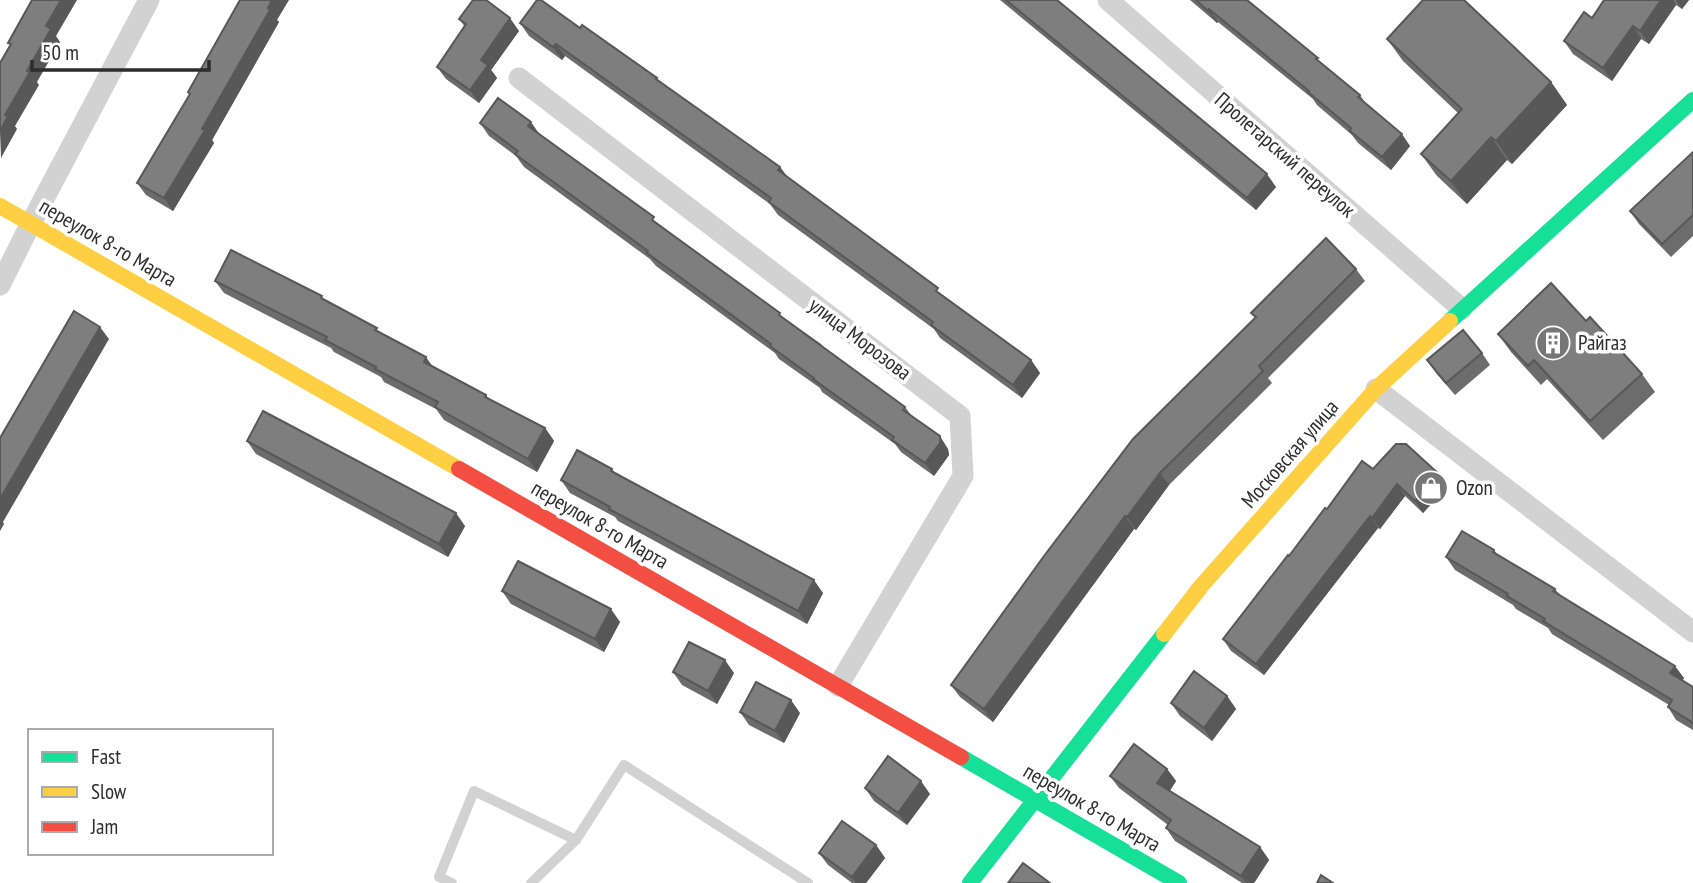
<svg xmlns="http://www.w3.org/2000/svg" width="1693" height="883" font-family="'PT Sans Narrow',sans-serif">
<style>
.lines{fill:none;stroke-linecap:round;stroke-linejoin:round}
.lane{stroke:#d2d2d2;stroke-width:10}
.street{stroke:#d2d2d2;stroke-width:21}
.fast{stroke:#16e098;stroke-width:16}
.slow{stroke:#ffcf43;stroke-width:16}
.jam{stroke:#f24e42;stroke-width:16}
.wall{fill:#6c6c6c}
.shaded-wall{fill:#585858}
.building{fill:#7e7e7e;stroke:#585858;stroke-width:2}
.labels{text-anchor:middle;stroke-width:7;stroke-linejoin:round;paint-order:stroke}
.street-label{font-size:21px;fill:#2d2d2d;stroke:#fff}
.poi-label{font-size:21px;fill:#2d2d2d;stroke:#fff;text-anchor:start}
</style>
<rect width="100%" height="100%" fill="#fff"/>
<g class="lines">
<g class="lane">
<path d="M452,883L439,877L474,791L576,840"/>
<path d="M531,883L576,840L624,765L808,883"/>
</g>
<g class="street">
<path d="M1108,0L1462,309"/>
<path d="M519,78L960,416L963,476L838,686"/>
<path d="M0,285L31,223L149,0"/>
<path d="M1376,389L1693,632"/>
</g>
<g class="fast">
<path d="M1450,321L1693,100"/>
<path d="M961,757L1179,883"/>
<path d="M970,883L1164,634"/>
</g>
<g class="slow">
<path d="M0,206L459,469"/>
<path d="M1164,634L1202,585L1376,389L1450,321"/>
</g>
<path class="jam" d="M459,469L961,757"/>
</g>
<g class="wall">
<path d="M1000,0H1057L1276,187L1256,210Z"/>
<path d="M1190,0H1247L1360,95L1366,104L1410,146L1391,170L1358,143L1352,135L1317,105L1313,99L1218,22L1217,23Z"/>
<path d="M1604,0H1689L1682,9L1676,5L1649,44L1641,39L1612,81L1573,54L1564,41L1592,18Z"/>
<path d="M459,19L519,31L491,70L497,78L479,103L446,79L437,67L465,27Z"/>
<path d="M277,20L279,22L212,140L214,143L173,211L146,195L137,183L190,94L188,92Z"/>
<path d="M520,23L580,28L659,81L780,167L788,178L945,297L1031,360L1040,373L1022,398L940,338L934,329L778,215L770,204L565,56L562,60L529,36Z"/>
<path d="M1387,39L1551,82L1567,105L1512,164L1507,160L1467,204L1437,176L1421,154L1458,113L1403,61Z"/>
<path d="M480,123L539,134L784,318L821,344L824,348L905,407L911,415L948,449L949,455L934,476L901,452L895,444L822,392L820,388L779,359L775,353L656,266L650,259L524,167L516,156L489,136Z"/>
<path d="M1693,152V236L1671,257L1639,224L1630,211Z"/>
<path d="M1356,269L1365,281L1268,378L1272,383L1169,485L1136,530L1134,529L993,722L960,697L951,685L1255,318L1251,313Z"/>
<path d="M215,281L325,300L380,333L434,368L486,395L489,399L545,428L554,441L537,472L444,420L436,409L384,382L381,377L334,352L331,348L224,293Z"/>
<path d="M1586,321L1642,374L1655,392L1603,440L1547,379L1541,385L1511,352L1498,334Z"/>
<path d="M1482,353L1490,365L1455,395L1436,373L1427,360Z"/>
<path d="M247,441L465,526L448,557L256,454Z"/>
<path d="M612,469L615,473L823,593L807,624L618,521L615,517L570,493L561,480Z"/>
<path d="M1373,469L1440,475L1448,486L1423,513L1405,496L1380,529L1378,528L1264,675L1231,651L1223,639L1327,509Z"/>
<path d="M1494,550L1497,554L1555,589L1559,594L1684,678L1683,680L1693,687V730L1676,720L1668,707L1669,705L1552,634L1548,628L1516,609L1513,605L1455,570L1446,557Z"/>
<path d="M502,591L620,622L604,652L511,604Z"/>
<path d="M673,672L734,673L717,704L682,685Z"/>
<path d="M1227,696L1236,709L1212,741L1180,716L1171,703Z"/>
<path d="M740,712L800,713L784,743L749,725Z"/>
<path d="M1167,769L1176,781L1170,791L1260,847L1269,860L1254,883H1242L1175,841L1166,828L1168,825L1119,788L1110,776Z"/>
<path d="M865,788L930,794L907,825L874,801Z"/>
<path d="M876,845L885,858L866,883H852L828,865L819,853Z"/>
</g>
<g class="shaded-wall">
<path d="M61,0H77L56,36L60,42L37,82L39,85L15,126L17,129L1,158L0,131L5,115L27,71L46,26Z"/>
<path d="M272,0H289L277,20L279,22L212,140L214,143L173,211L164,198Z"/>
<path d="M1661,0H1673L1676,5L1649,44L1640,31Z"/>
<path d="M1676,0H1689L1682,9Z"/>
<path d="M1209,9L1218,22L1217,23L1208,11Z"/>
<path d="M510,18L519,31L491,70L497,78L479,103L470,90L481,60Z"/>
<path d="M1633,26L1641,39L1612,81L1603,68Z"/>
<path d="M556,44L565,56L562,60L553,47Z"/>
<path d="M1551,82L1567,105L1512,164L1496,141Z"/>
<path d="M531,122L540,135L528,126Z"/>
<path d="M1402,134L1410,146L1391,170L1382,157Z"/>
<path d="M1491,137L1507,160L1467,204L1451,181Z"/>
<path d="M780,167L789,179L778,170Z"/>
<path d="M1267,174L1276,187L1256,210L1247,198Z"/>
<path d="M100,327L109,339L3,522L4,524L0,531V499Z"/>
<path d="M426,357L435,370L424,362Z"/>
<path d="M1031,360L1040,373L1022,398L1013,385Z"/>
<path d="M545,428L554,441L537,472L528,459Z"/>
<path d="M940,436L948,449L949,455L934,476L925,463Z"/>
<path d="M1160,473L1169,485L1136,530L1127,517Z"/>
<path d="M1440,475L1448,486L1423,513L1415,501Z"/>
<path d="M1397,484L1405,496L1380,529L1372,518Z"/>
<path d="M456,513L465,526L448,557L439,544Z"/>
<path d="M1125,516L1134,529L993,722L984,709Z"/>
<path d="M1370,516L1378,528L1264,675L1256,664Z"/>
<path d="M814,580L823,593L807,624L798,611Z"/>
<path d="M611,609L620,622L604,652L595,639Z"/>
<path d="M725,660L734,673L717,704L708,691Z"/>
<path d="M1675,666L1684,678L1679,686L1670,673Z"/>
<path d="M1227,696L1236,709L1212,741L1204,728Z"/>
<path d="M791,700L800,713L784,743L775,731Z"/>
<path d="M1167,769L1176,781L1166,795L1157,783Z"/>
<path d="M921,781L930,794L907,825L898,813Z"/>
<path d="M876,845L885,858L866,883H856L852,877Z"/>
<path d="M1260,847L1269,860L1254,883H1247L1241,876Z"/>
</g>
<g class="building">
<path d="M32,0H61L46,26L51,29L27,71L30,72L5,115L8,116L0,131V63L11,44L8,43Z"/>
<path d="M240,0H272L268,8L270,10L202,129L205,130L164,198L137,183L190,94L188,92Z"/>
<path d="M473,0H486L510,18L481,60L488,65L470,90L437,67L466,24L459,19Z"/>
<path d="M537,0H541L580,28L582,25L657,78L656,79L780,167L778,170L938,288L936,291L1031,360L1013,385L931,325L933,322L769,202L771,198L556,44L553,47L520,23Z"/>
<path d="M1006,0H1057L1267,174L1247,198Z"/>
<path d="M1196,0H1247L1318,58L1316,59L1360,95L1358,97L1402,134L1382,157L1350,131L1351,128L1308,92L1309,91L1209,9L1208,11Z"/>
<path d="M1423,0H1464L1551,82L1496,141L1491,137L1451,181L1421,154L1462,109L1387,39Z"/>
<path d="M1604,0H1661L1640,31L1633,26L1603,68L1564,41L1584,12L1592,18Z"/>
<path d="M498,98L531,122L528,126L654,217L652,220L780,313L779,315L905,407L903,410L940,436V443L925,463L892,440L894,437L813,379L814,378L770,346L771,344L647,253L648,251L515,154L518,151L480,123Z"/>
<path d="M1693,152V215L1662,244L1630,211Z"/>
<path d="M1326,238L1356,269L1259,366L1263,371L1160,473L1127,517L1125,516L984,709L951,685L1044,556L1133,439L1256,317L1251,313Z"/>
<path d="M231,250L322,296L321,298L377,328L375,330L426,357L424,362L486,395L485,397L545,428L528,459L435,407L438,402L375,369L376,367L325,340L327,337L215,281Z"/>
<path d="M1551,283L1586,321L1590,317L1642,374L1590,421L1534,360L1528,366L1498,334Z"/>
<path d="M74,311L100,327L0,499V438Z"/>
<path d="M1463,330L1482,353L1446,383L1427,360Z"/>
<path d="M263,411L456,513L439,544L247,441Z"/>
<path d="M1396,444H1406L1440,475L1415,501L1397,484L1372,518L1370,516L1256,664L1223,639L1288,555L1289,556L1325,508L1327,509L1362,461L1373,469Z"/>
<path d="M577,450L612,469L611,471L814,580L798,611L609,509L610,507L561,480Z"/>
<path d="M1462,531L1494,550L1493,552L1555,589L1553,591L1675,666L1670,673L1693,687V723L1668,707L1672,700L1543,621L1545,619L1507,596L1508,594L1446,557Z"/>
<path d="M518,561L611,609L595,639L502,591Z"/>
<path d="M689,642L725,660L708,691L673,672Z"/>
<path d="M1194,671L1227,696L1204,728L1171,703Z"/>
<path d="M756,682L791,700L775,731L740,712Z"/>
<path d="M1134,744L1167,769L1157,783L1260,847L1241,876L1166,828L1171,820L1110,776Z"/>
<path d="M888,756L921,781L898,813L865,788Z"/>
<path d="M842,821L876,845L852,877L819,853Z"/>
<path d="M1023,863L1050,883H1008Z"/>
<path d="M1321,875L1333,883H1317Z"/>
</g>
<defs>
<g id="building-disc" transform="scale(1.75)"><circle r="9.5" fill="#767676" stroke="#fff"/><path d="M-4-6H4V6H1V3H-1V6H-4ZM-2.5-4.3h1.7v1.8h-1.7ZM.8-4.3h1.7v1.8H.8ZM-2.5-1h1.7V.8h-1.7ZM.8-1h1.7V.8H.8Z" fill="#fff"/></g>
<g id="shop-disc" transform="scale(1.75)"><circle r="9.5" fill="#767676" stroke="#fff"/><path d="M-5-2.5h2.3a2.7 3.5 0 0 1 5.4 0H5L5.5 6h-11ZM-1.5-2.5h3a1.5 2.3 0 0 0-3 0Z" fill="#fff"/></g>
</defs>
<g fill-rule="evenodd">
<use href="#building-disc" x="1553" y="343"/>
<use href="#shop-disc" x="1431" y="488"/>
</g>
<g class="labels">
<g class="street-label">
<text transform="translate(1285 155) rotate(41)" y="7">Пролетарский переулок</text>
<text transform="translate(108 243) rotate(30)" y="7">переулок 8-го Марта</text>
<text transform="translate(860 339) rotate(37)" y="7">улица Морозова</text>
<text transform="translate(1290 454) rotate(-49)" y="7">Московская улица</text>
<text transform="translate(600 525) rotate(30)" y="7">переулок 8-го Марта</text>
<text transform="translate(1092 808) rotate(30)" y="7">переулок 8-го Марта</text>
</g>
<g class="poi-label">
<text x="1578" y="350">Райгаз</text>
<text x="1456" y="495">Ozon</text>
</g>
</g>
<rect x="28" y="729" width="245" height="126" fill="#ffffff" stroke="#ababab" stroke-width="2"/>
<rect x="42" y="752" width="35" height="10" fill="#16e098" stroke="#ababab" stroke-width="2"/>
<text x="91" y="764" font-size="21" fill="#2d2d2d">Fast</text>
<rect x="42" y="787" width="35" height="10" fill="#ffcf43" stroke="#ababab" stroke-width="2"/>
<text x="91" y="799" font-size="21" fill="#2d2d2d">Slow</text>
<rect x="42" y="822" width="35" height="10" fill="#f24e42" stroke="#ababab" stroke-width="2"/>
<text x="91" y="834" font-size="21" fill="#2d2d2d">Jam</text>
<path d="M32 60v10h177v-10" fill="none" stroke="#2d2d2d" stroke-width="3.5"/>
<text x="42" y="60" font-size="21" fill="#2d2d2d" stroke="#ffffff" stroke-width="5" paint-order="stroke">50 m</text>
</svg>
